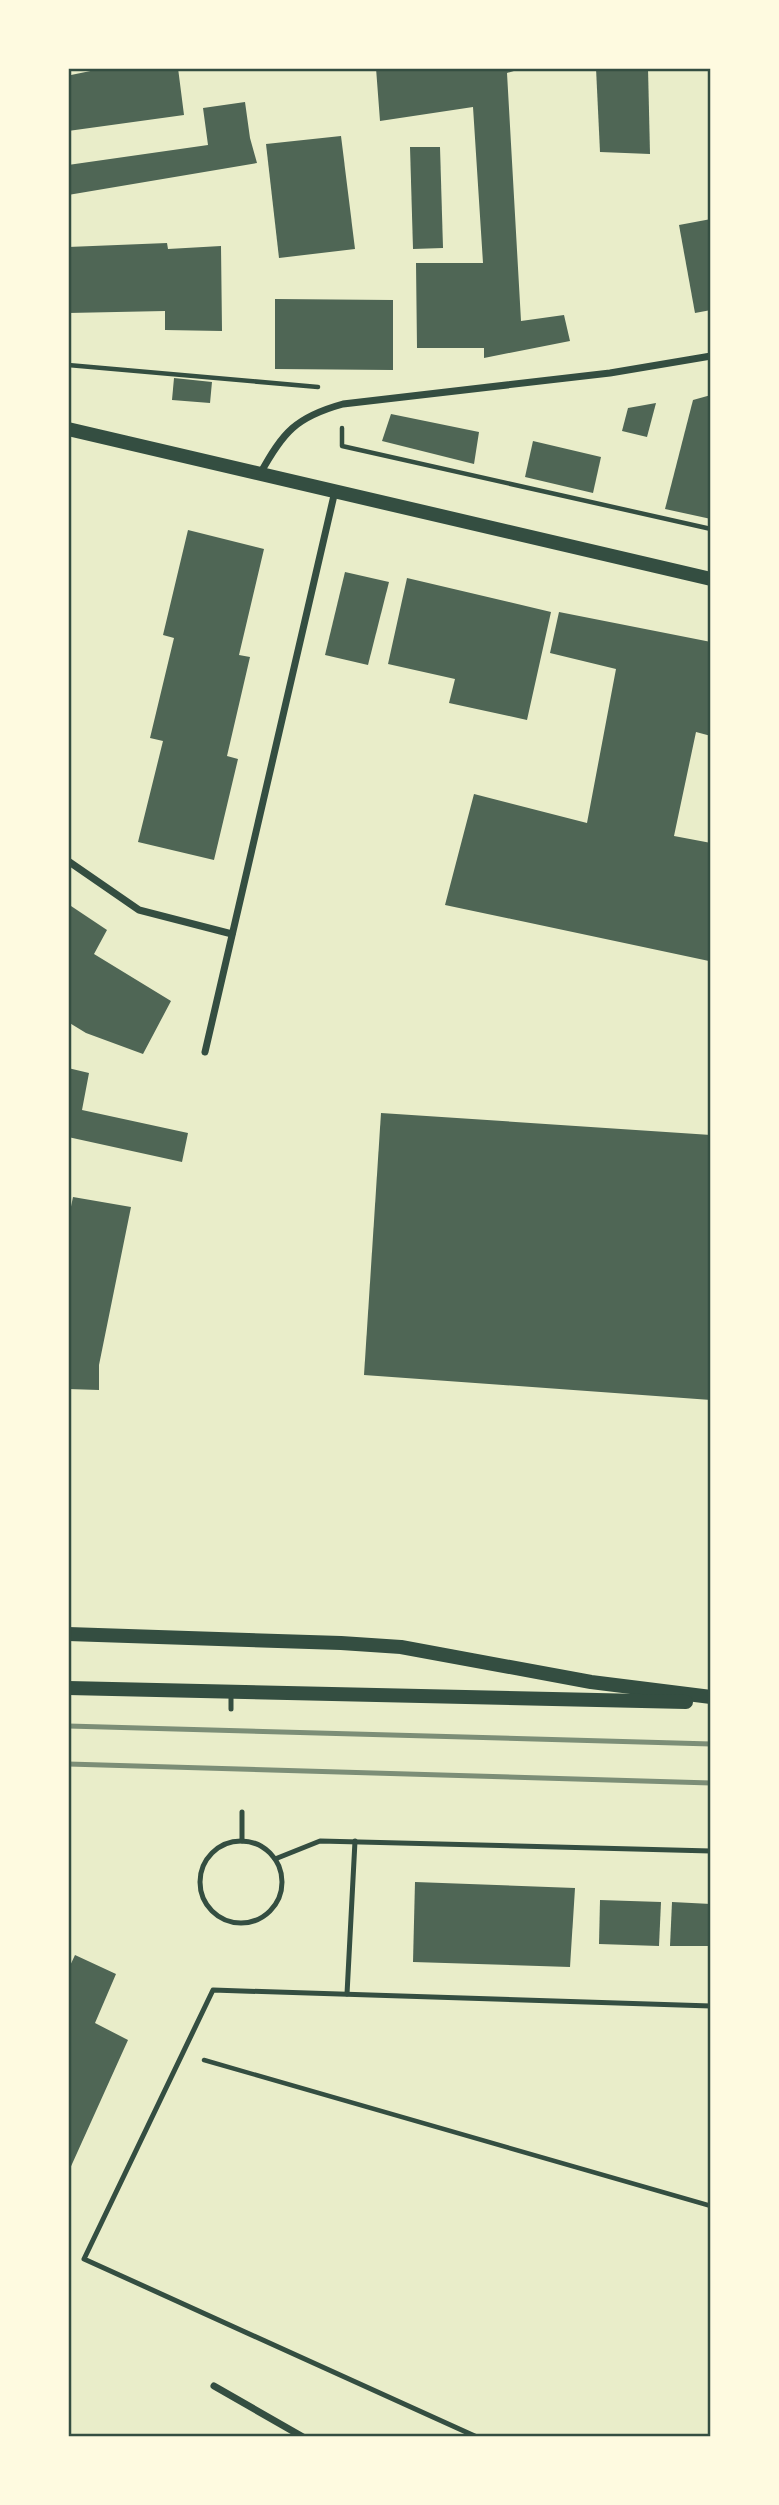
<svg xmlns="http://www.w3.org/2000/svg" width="779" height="2505" font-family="Manrope,sans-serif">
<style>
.building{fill:#4f6655}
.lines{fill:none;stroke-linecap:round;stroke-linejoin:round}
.path{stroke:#344e41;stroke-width:4.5}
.service{stroke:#344e41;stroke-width:5}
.minor{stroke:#344e41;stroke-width:7}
.secondary{stroke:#344e41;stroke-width:14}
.rail{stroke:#7c8e77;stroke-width:5}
.neatline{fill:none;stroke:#344e41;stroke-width:2.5}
</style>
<rect width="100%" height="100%" fill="#e9edc9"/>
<g class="building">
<path d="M68,68L71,75L105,68H178L184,115L68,131Z"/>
<path d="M376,68H524L507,73L521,321L564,315L570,341L484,358V348H417L416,263H483L473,107L380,121Z"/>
<path d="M596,68H648L650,154L600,152Z"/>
<path d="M245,102L250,138L257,163L68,195V165L208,145L203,108Z"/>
<path d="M341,136L355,249L279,258L266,144Z"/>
<path d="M410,147H440L443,248L413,249Z"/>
<path d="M711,219V310L695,313L679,225Z"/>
<path d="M167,243L168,249L221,246L222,331L165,330V311L68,313V247Z"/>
<path d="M275,299L393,300V370L275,369Z"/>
<path d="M174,378L212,382L210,403L172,400Z"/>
<path d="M711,395V519L665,509L693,400Z"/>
<path d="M656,403L647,437L622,431L628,408Z"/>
<path d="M391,414L479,432L474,464L382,441Z"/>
<path d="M533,441L601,457L593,493L525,477Z"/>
<path d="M188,530L264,549L239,655L250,657L227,756L238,759L214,860L138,842L163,741L150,738L174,638L163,635Z"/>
<path d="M345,572L389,582L368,665L325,655Z"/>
<path d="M407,578L551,612L527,720L449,703L455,679L388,664Z"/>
<path d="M559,612L711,642V736L696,732L674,836L711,843L709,961L445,905L474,794L587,823L616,669L550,653Z"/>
<path d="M68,904L107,930L94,954L171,1001L143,1054L86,1033L68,1022Z"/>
<path d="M68,1068L89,1073L82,1110L188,1133L182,1162L68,1137Z"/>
<path d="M381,1113L711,1135V1400L364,1375Z"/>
<path d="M73,1197L131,1207L99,1365V1390L68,1389V1221Z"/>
<path d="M415,1882L575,1888L570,1967L413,1962Z"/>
<path d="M600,1900L661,1902L659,1946L599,1944Z"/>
<path d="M672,1902L711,1904V1946H670Z"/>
<path d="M75,1955L116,1974L95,2023L128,2040L68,2173V1970Z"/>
</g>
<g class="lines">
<g class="path">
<path d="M68,365L318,387"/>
<path d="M342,428V446L711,529"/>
<path d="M204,2060L711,2206"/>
</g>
<g class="service">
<path d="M231,1694V1709"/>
<path d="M242,1841V1812"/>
<circle cx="241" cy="1882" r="41"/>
<path d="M275,1859L320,1841L711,1851"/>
<path d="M347,1994L355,1841"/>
<path d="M477,2437L84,2259L213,1990L711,2006"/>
</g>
<g class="minor">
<path d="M260,474C283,432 296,417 343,404L610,373L711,356"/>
<path d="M68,861L139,910L232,934"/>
<path d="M205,1052L335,491"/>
<path d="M214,2386L303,2437"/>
</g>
<g class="secondary">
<path d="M68,429L711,579"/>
<path d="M68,1634L341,1643L401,1647L591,1682L711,1697"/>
<path d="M68,1688L686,1702"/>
</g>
<g class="rail">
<path d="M68,1726L711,1744"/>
<path d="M68,1764L711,1783"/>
</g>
</g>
<rect width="779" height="2505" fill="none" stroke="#fefae0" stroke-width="140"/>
<rect x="70" y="70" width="639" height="2365" class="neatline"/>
</svg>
